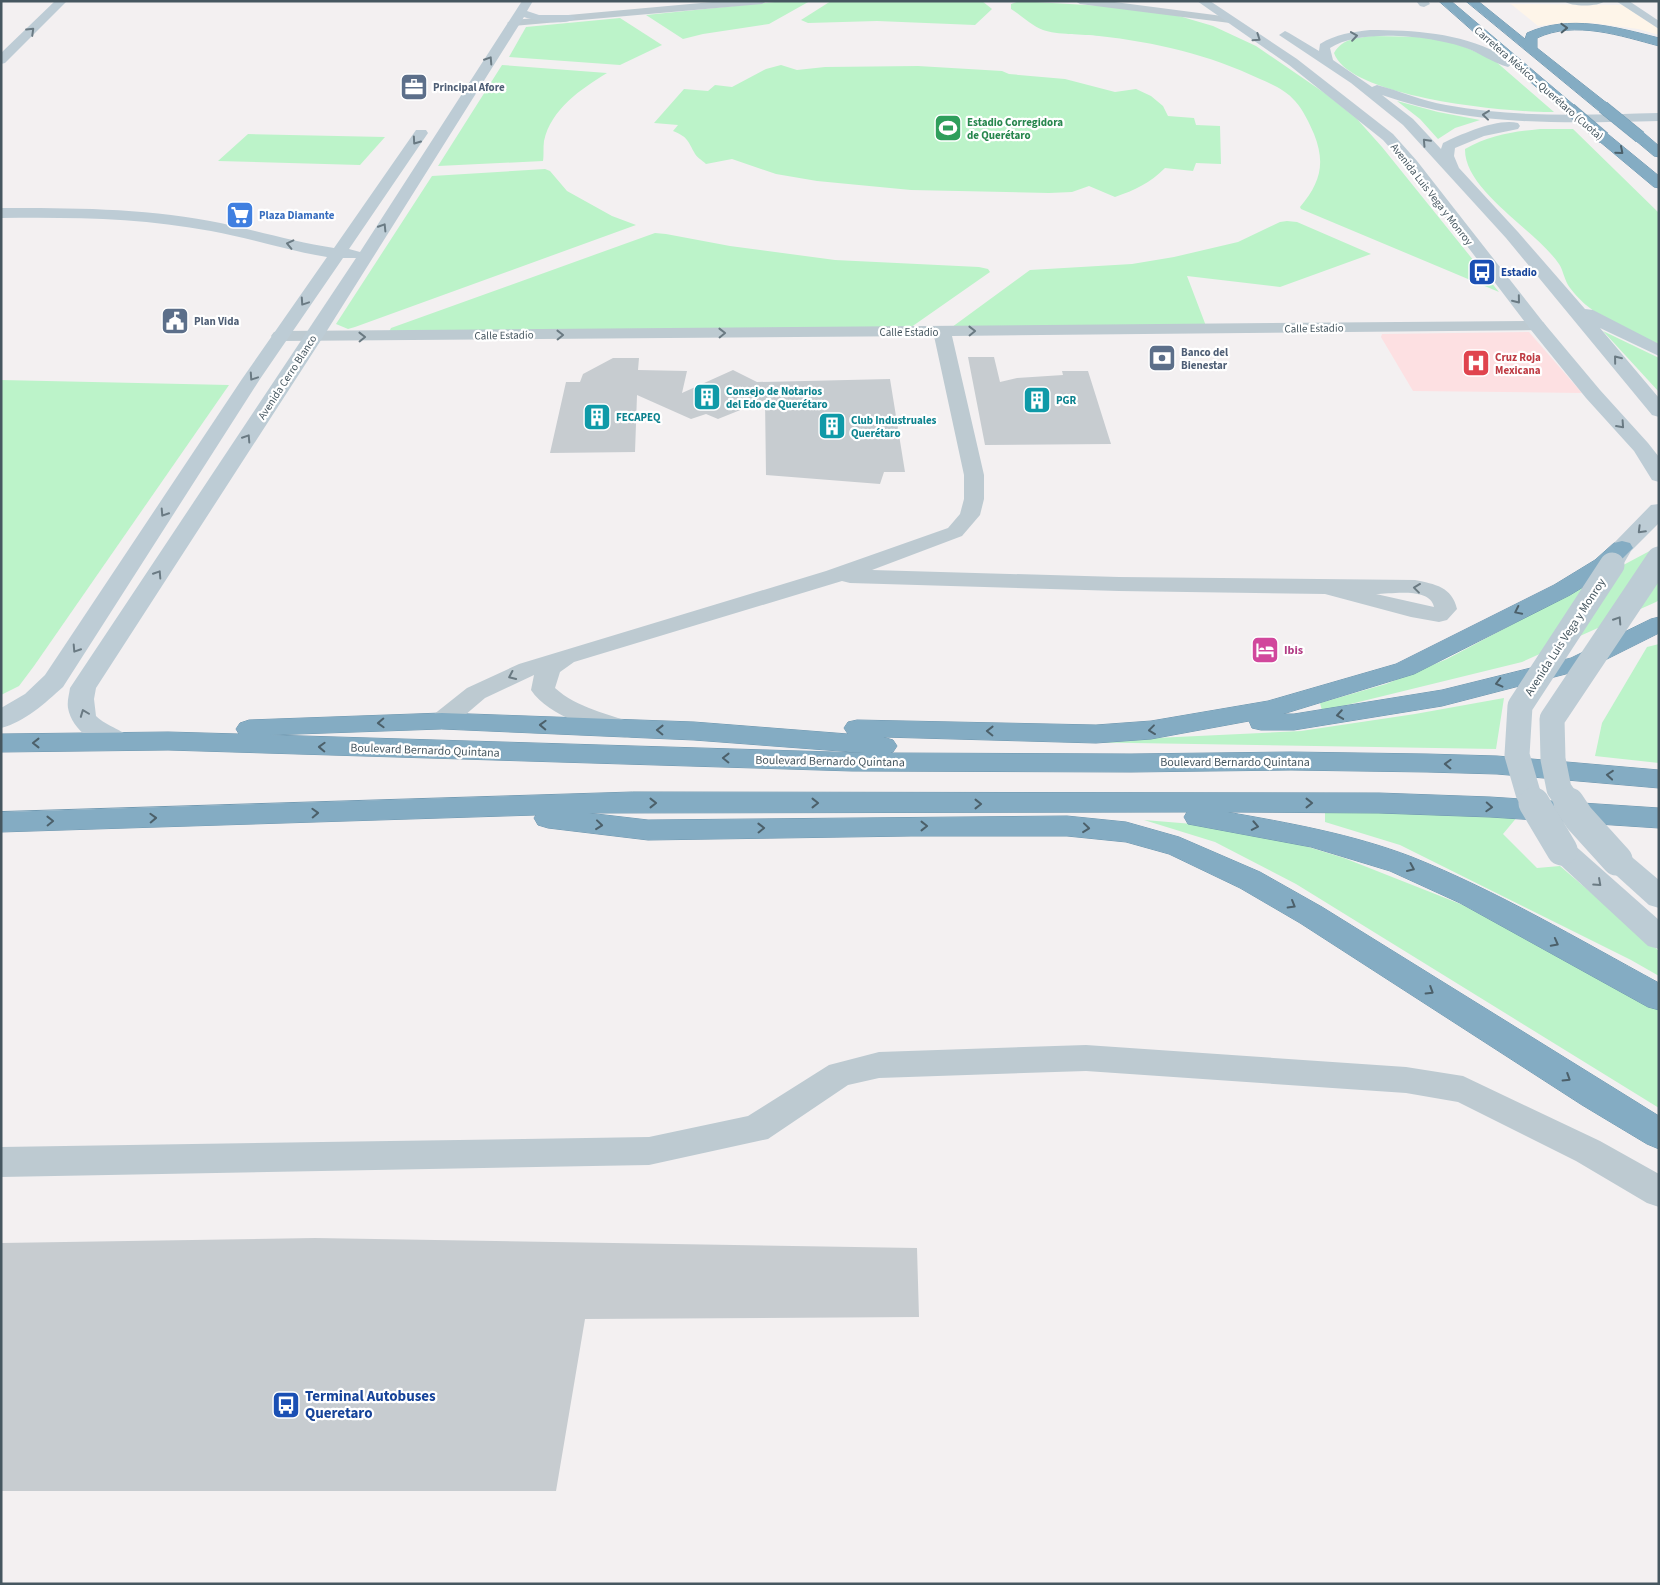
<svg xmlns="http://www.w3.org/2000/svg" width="1660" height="1585" font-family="'Source Sans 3',sans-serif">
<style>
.commercial{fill:#fef5e9}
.medical{fill:#fde0e2}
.green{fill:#bcf3c9}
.building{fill:#c7ccd0}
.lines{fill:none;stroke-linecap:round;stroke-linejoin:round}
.highway-casing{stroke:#6f97af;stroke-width:1}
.street{fill:#bdcad1;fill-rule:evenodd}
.secondary{fill:#bdccd5;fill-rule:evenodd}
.highway{fill:#84acc3;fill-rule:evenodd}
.highway-bridge-casing{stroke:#6f97af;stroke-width:13;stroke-linecap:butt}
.secondary-bridge-far1{stroke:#bdccd5;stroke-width:25}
.secondary-bridge{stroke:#bdccd5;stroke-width:31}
.highway-bridge{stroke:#84acc3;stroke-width:12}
.oneway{stroke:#4c606a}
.oneway2{stroke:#6a7a83}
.oneway3{stroke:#6a7a82}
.labels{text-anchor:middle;stroke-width:4.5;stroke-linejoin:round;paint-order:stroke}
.far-street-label{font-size:11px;fill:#465760;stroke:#fff}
.far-service-label{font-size:11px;font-weight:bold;fill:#4e5e75;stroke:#fff;text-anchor:start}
.far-leisure-label{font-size:11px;font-weight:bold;fill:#27864d;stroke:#fff;text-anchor:start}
.far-shop-label{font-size:11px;font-weight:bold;fill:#366cbe;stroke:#fff;text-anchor:start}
.far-transit-label{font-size:11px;font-weight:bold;fill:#164399;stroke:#fff;text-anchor:start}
.far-health-label{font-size:11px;font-weight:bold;fill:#be3a42;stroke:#fff;text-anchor:start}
.far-culture-label{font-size:11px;font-weight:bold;fill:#0d838f;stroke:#fff;text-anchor:start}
.street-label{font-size:12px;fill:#465760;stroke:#fff}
.hotel-label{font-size:12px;font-weight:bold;fill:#b23c85;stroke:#fff;text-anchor:start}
.near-transit-label{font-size:15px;font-weight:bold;fill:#164399;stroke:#fff;text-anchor:start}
</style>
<rect width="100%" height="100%" fill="#f3f0f1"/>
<path class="commercial" d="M1511,4L1623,5L1659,29V35L1638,29L1593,23H1564L1538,26Z"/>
<path class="medical" d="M1529,332L1582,393L1413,391L1381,337L1382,334Z"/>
<g class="green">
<path d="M785,1H810L769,24L703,34L683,39L646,15Z"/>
<path d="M831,1H982L992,9L975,25L877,21L808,23L801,20Z"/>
<path d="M1019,1L1120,7L1179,16L1213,26L1256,46L1326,94L1357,119L1382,147L1499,292L1301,209L1300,207C1320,183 1326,164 1314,134C1309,123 1304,111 1295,101C1287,91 1272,84 1260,79C1210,55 1155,42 1099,36C1084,34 1056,35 1043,30C1032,26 1021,15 1011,9V4Z"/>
<path d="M620,18L662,45L620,65L509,57L526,27Z"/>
<path d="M1373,36L1425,37L1456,43L1494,60L1554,112C1512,113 1349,98 1334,53C1343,38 1357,38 1373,36Z"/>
<path d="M502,65L607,73C581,89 551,109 544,141C543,148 544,155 543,161L438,166Z"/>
<path d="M781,65L797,70L825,67L918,66L1002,71L1009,74L1065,79L1115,92L1136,89L1151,96L1163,106L1168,116L1194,118L1196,125L1220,126L1221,164L1196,163L1193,171L1165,168C1150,183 1135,190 1115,197L1089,186L1072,192L1049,193L911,190L817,181L776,174L732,159L706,164C702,160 696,157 694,152C687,139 687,137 673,131L678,125L654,123L684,89L708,91L715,85L732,87L766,69Z"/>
<path d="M1397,101L1438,112L1480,120L1455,128L1438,139L1420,119Z"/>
<path d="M1540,129H1573L1659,213V346C1634,334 1607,322 1586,305C1580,300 1572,291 1568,285C1564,278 1563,270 1559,264C1536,230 1464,191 1465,149C1490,135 1511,132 1540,129Z"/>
<path d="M248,134L385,137L360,165L218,161Z"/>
<path d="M545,169L550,171L567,191L612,216L636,225L355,327L348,329L336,324L432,176Z"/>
<path d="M1287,221L1297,222L1371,254L1280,287L1187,276L1206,326L948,330L1030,270L1132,264L1174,257L1238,242L1280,222Z"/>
<path d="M655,233L666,234L730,246L835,260L979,267L988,269L990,272L907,330L389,332L391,328Z"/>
<path d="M1603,331L1659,358V392Z"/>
<path d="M1,380L229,385L34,666L19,686L1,695Z"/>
<path d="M1659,546V600L1656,602L1522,662L1322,711L1320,703L1386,684L1447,659Z"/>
<path d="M1659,644V763L1595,756L1602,723L1647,647Z"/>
<path d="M1504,698L1496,749L1071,742L1301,731L1415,714Z"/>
<path d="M1325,811L1518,816L1503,834L1537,868L1560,866L1659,951V976L1631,960L1400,845L1325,822Z"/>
<path d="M1144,820L1193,824L1273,836L1344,858L1463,905L1634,995L1659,1010V1108L1296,884L1215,842Z"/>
</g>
<g class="building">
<path d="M968,357H994L1000,382L1017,378L1063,375L1062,371H1088L1111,444L985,445Z"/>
<path d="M613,358H639L638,370L687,371L682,393L733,370L757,382L890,379L905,472H884L880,484L766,475L765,400L718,419L706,414L691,419L637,395L635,452L550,453L566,382H580L583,374Z"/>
<path d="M315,1238L917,1248L919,1317L585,1319L556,1491H1V1243Z"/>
</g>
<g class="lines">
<g class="highway-casing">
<g id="highway">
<path d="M1439,1H1451L1575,106L1577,109L1575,112H1565Z"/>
<path d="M1466,1H1478L1525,39L1527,33C1569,14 1616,27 1659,38V46C1621,36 1575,20 1537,38V48L1608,104L1610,107L1603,111L1598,110Z"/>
<path d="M1640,133L1645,134L1659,146V157L1654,156L1635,140L1633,137L1635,134Z"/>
<path d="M1604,134L1609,135L1659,176V188L1654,187L1599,141L1597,138Z"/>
<path d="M1622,541L1630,543L1633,548L1611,570L1570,595L1414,674L1283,714H1294L1442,690L1571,658L1651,619L1659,617V633L1589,668L1442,706L1294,730H1261L1252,728L1249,721L1151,739L1096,743L883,737L893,740L897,746L893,752L890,753L1131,754L1291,752L1427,754L1497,756L1659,770V788L1497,774L1427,772L1291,770L1131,772L852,771L168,750L1,752V734L168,732L239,734L236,729L240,723L249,720L442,713L694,722L848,734L844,728L848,722L857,720L1096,725L1151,721L1268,701L1396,664L1554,585L1595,560L1614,543ZM442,729L694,740L866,753L270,735Z"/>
<path d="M633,792L1379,793L1490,797L1659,808V828L1490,817L1379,813L1227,812C1289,823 1352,834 1412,857C1497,891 1578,939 1659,983V1010L1648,1007L1460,903L1390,871L1311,847L1188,824L1184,817L1187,812L588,813L648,820L1067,816L1126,822L1179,837L1260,872L1322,907L1659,1116V1149L1647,1144L1582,1105L1300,923L1240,888L1169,854L1126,842L1067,836H911L648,840L548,828L538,825L534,818L536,815L1,832V812Z"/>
</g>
</g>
<g class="street">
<path d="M723,1H767L762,4L513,26L507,23L513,20Z"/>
<path d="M1075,1H1107L1230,17L1235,20L1230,23L1080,4Z"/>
<path d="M1564,1H1605C1598,7 1571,7 1564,1Z"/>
<path d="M1537,321L1543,322L1546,326L1543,330L952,336L984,475V499L980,515L962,536L872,570L1119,577L1415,580C1435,584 1452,587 1457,609L1447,620L1439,622L1411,617L1325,594L1119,591L850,583L842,581L574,662L560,672L555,688C577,708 609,714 636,724L640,730L636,736L627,738C597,730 549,717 531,690L534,675L485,698L451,727L442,729L433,727L430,721L433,715L467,688L519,664L826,571L948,528L960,514L964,499V475L934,336L280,341L274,340L271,336L274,332L280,331ZM1376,594C1392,594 1430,587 1434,607Z"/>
<path d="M1086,1045L1406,1067L1463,1076L1600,1141L1659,1174V1207L1647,1203L1576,1161L1458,1102L1406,1093L1086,1071L879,1078L848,1085L768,1139L649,1165L1,1177V1147L649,1137L748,1116L829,1065L879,1052Z"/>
</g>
<g class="secondary">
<path d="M55,1H67L5,63L1,64V53Z"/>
<path d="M522,1H533L527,11L539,15H570L576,18C567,26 535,21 524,17L323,337L96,688L94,699L96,716C107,727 126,730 133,742L129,748C106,754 72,733 68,708C67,701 69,695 70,688L356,258H343L260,379L63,687C45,703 25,722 1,728V708L25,694L45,675L242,379L327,257C288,251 250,238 211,231C142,218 71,217 1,218V208C71,208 141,208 210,221C252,229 292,242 334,248L416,130H426L428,133L349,249L360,252Z"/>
<path d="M1197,1H1210L1297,59L1393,134L1417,161L1543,322L1600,390L1648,443L1659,457V482L1652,480L1634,451L1586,398L1531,330L1407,167L1383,140L1289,65Z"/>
<path d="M1416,1H1428L1430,4L1424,7L1420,6Z"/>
<path d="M1616,1H1629L1659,21V29Z"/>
<path d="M1370,30C1414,30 1459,33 1498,53C1504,56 1510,58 1514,63L1508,67C1493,63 1480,53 1466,48C1432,36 1361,28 1330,48L1333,60L1372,87L1377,85C1400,91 1422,101 1446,105C1516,118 1588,115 1659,113V121C1565,123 1472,127 1382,95L1413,119L1441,149L1443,143C1462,134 1497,118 1518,123L1520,126L1518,129L1484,136L1455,148L1454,156L1459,168L1518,232L1585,309L1593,310L1659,344V356L1600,328L1659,398V417L1652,415L1506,238L1403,125L1351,83L1279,35L1285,31L1289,33L1319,51L1320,44C1336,34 1352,32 1370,30Z"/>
<path d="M1659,504V523L1631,551L1620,570L1612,572L1604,570L1601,565L1614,543L1651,505Z"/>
<path d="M1562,840L1572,843L1659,920V949L1648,946L1552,857L1548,850L1552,843Z"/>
<path d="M1617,850L1627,853L1659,880V908L1649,905L1607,867L1603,860L1607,853Z"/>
</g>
<use href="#highway" class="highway"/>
<g class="highway-bridge-casing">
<g id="highway-bridge">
<path d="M1603,107L1640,137"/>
<path d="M1570,109L1604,138"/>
</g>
</g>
<g class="secondary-bridge-far1">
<path d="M1535,805L1528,793L1517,755L1520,706L1612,565"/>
<path d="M1570,805L1559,789L1553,759L1552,719L1659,559"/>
</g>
<g class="secondary-bridge">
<path d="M1534,803L1562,850"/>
<path d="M1569,803L1579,818L1617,860"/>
</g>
<use href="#highway-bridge" class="highway-bridge"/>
</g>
<defs><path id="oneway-chevron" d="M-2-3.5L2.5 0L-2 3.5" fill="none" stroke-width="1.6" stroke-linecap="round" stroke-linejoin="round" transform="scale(1.25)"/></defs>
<g class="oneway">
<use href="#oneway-chevron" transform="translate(1564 28) rotate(-2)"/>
<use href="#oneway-chevron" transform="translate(1620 151) rotate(41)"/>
<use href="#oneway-chevron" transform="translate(1518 611) rotate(154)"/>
<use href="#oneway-chevron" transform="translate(1499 683) rotate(166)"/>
<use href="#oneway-chevron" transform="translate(1340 715) rotate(171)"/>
<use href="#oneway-chevron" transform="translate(381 723) rotate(178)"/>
<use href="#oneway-chevron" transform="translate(543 725) rotate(-178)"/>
<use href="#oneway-chevron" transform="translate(660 730) rotate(-179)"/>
<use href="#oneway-chevron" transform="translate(1152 730) rotate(173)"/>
<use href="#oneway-chevron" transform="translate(990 731) rotate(-179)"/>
<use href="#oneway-chevron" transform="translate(36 743) rotate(180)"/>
<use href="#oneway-chevron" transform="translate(322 747) rotate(-178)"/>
<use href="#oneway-chevron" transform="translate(726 758) rotate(-179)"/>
<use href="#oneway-chevron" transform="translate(1448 764) rotate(-178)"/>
<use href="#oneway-chevron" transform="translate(1610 775) rotate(-175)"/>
<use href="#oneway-chevron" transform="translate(653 803)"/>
<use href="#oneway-chevron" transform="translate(815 803)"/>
<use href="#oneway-chevron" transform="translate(1309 803)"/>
<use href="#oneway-chevron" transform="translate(978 804)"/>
<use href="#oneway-chevron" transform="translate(1489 807) rotate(3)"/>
<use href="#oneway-chevron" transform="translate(315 813) rotate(-2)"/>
<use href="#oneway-chevron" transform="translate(153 818) rotate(-2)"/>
<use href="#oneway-chevron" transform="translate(50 821) rotate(-1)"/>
<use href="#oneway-chevron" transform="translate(599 825) rotate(6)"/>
<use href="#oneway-chevron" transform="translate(924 826)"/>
<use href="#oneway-chevron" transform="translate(1255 826) rotate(11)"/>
<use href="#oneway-chevron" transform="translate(761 828) rotate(-1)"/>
<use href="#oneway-chevron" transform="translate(1086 828) rotate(6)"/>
<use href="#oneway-chevron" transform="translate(1411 868) rotate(24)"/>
<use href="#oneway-chevron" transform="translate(1292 905) rotate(30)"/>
<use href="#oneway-chevron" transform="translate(1555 943) rotate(28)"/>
<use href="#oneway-chevron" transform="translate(1430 991) rotate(32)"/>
<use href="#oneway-chevron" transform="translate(1567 1078) rotate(32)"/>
</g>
<g class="oneway2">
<use href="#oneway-chevron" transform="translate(31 31) rotate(-44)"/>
<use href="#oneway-chevron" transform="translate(1354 36) rotate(-8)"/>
<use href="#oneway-chevron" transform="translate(1257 38) rotate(34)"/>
<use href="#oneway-chevron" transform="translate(489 60) rotate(-57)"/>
<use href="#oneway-chevron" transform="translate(1486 115) rotate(-174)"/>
<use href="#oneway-chevron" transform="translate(416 141) rotate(125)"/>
<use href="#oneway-chevron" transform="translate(1426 142) rotate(-133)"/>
<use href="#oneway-chevron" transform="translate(383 227) rotate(-58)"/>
<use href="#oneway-chevron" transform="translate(290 244) rotate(-167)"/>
<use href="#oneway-chevron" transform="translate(1517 300) rotate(51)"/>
<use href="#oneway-chevron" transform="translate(304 302) rotate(124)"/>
<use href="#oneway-chevron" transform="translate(1617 359) rotate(-129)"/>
<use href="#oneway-chevron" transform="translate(253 377) rotate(124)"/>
<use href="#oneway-chevron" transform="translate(1621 425) rotate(48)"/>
<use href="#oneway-chevron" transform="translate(247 438) rotate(-57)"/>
<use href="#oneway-chevron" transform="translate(164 513) rotate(123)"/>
<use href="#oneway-chevron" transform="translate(1641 530) rotate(135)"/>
<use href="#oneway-chevron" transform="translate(158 574) rotate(-57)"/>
<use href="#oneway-chevron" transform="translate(1618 620) rotate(-57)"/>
<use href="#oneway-chevron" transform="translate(76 649) rotate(123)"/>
<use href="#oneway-chevron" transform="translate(84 713) rotate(-111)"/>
<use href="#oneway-chevron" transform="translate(1598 883) rotate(42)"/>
</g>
<g class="oneway3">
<use href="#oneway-chevron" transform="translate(972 331) rotate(-1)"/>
<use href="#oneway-chevron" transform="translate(722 333) rotate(-1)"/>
<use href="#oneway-chevron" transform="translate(560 335) rotate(-1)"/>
<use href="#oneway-chevron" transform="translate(362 337) rotate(-1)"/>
<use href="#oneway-chevron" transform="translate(1417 588) rotate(-173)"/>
<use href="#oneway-chevron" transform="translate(512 676) rotate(155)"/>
</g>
<defs>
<g id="office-square" transform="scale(1.4375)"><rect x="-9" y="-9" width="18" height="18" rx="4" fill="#5c6f8a" stroke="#fff"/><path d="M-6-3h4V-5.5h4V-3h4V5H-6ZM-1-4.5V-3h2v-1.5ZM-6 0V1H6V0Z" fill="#fff"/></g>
<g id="stadium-square" transform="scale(1.4375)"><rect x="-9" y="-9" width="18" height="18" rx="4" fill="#2e9e5b" stroke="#fff"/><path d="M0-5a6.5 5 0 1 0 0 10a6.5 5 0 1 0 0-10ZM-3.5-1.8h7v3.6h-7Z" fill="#fff"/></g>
<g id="supermarket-square" transform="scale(1.4375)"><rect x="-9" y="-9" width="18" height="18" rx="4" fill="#3f7fe0" stroke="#fff"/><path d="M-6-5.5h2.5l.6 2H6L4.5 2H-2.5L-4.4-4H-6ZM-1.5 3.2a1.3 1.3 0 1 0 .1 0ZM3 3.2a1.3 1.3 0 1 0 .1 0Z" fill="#fff"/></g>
<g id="bus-square" transform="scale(1.4375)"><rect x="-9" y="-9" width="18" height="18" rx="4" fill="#1a4fb4" stroke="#fff"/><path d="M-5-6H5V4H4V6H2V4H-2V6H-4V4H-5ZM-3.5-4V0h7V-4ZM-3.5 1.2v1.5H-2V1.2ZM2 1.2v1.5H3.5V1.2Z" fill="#fff"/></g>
<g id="civic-square" transform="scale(1.4375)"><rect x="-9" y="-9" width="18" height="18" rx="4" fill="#5c6f8a" stroke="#fff"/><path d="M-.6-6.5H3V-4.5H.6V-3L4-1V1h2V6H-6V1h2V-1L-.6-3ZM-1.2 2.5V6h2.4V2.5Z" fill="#fff"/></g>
<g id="bank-square" transform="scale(1.4375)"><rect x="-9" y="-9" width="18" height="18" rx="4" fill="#5c6f8a" stroke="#fff"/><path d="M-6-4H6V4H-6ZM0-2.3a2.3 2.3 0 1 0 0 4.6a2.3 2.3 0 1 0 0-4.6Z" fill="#fff"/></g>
<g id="hospital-square" transform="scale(1.4375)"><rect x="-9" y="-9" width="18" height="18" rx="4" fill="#e0444e" stroke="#fff"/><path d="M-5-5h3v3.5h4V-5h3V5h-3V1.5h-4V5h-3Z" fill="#fff"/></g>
<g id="building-square" transform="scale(1.4375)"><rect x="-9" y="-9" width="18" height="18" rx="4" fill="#0f9aa8" stroke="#fff"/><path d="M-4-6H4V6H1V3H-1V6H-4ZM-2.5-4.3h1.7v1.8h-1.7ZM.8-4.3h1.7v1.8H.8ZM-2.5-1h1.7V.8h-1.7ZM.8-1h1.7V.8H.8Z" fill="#fff"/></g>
<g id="hotel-square" transform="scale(1.4375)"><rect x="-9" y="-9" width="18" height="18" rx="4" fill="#d1479c" stroke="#fff"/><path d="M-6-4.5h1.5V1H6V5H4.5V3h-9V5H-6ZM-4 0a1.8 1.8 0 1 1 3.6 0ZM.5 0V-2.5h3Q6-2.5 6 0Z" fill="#fff"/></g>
</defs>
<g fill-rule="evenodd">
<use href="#office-square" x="414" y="87"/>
<use href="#stadium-square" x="948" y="128"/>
<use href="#supermarket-square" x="240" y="215"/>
<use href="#bus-square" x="1482" y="272"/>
<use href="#civic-square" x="175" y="321"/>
<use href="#bank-square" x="1162" y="358"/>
<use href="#hospital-square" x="1476" y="363"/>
<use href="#building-square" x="707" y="397"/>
<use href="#building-square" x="1037" y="400"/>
<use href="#building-square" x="597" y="417"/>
<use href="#building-square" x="832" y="426"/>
<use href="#hotel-square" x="1265" y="650"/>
<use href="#bus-square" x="286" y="1405"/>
</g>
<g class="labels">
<g class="far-street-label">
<text transform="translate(1539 83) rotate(41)" y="4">Carretera México - Querétaro (Cuota)</text>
<text transform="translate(1432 194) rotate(52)" y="4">Avenida Luis Vega y Monroy</text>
<text transform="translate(1314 328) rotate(-1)" y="4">Calle Estadio</text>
<text x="909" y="336">Calle Estadio</text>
<text transform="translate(504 335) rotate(-1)" y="4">Calle Estadio</text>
<text transform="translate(287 377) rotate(-57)" y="4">Avenida Cerro Blanco</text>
</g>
<g class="far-service-label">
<text x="433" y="91">Principal Afore</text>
<text x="194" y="325">Plan Vida</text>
<text x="1181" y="356">Banco del<tspan x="1181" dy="13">Bienestar</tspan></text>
</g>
<g class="far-leisure-label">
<text x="967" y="126">Estadio Corregidora<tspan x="967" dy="13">de Querétaro</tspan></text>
</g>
<g class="far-shop-label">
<text x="259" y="219">Plaza Diamante</text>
</g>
<g class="far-transit-label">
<text x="1501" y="276">Estadio</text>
</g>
<g class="far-health-label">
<text x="1495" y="361">Cruz Roja<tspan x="1495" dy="13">Mexicana</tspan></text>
</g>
<g class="far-culture-label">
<text x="726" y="395">Consejo de Notarios<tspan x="726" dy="13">del Edo de Querétaro</tspan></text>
<text x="1056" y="404">PGR</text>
<text x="616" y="421">FECAPEQ</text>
<text x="851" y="424">Club Industruales<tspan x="851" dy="13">Querétaro</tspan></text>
</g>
<g class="street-label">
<text transform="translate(1565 637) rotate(-57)" y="4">Avenida Luis Vega y Monroy</text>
<text transform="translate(425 750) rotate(2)" y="4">Boulevard Bernardo Quintana</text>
<text transform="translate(830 761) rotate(1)" y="4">Boulevard Bernardo Quintana</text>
<text x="1235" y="766">Boulevard Bernardo Quintana</text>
</g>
<g class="hotel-label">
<text x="1284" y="654">Ibis</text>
</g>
<g class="near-transit-label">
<text x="305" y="1401">Terminal Autobuses<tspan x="305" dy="17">Queretaro</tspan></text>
</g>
</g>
<rect width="1660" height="1585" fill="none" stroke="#465760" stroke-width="5"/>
</svg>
